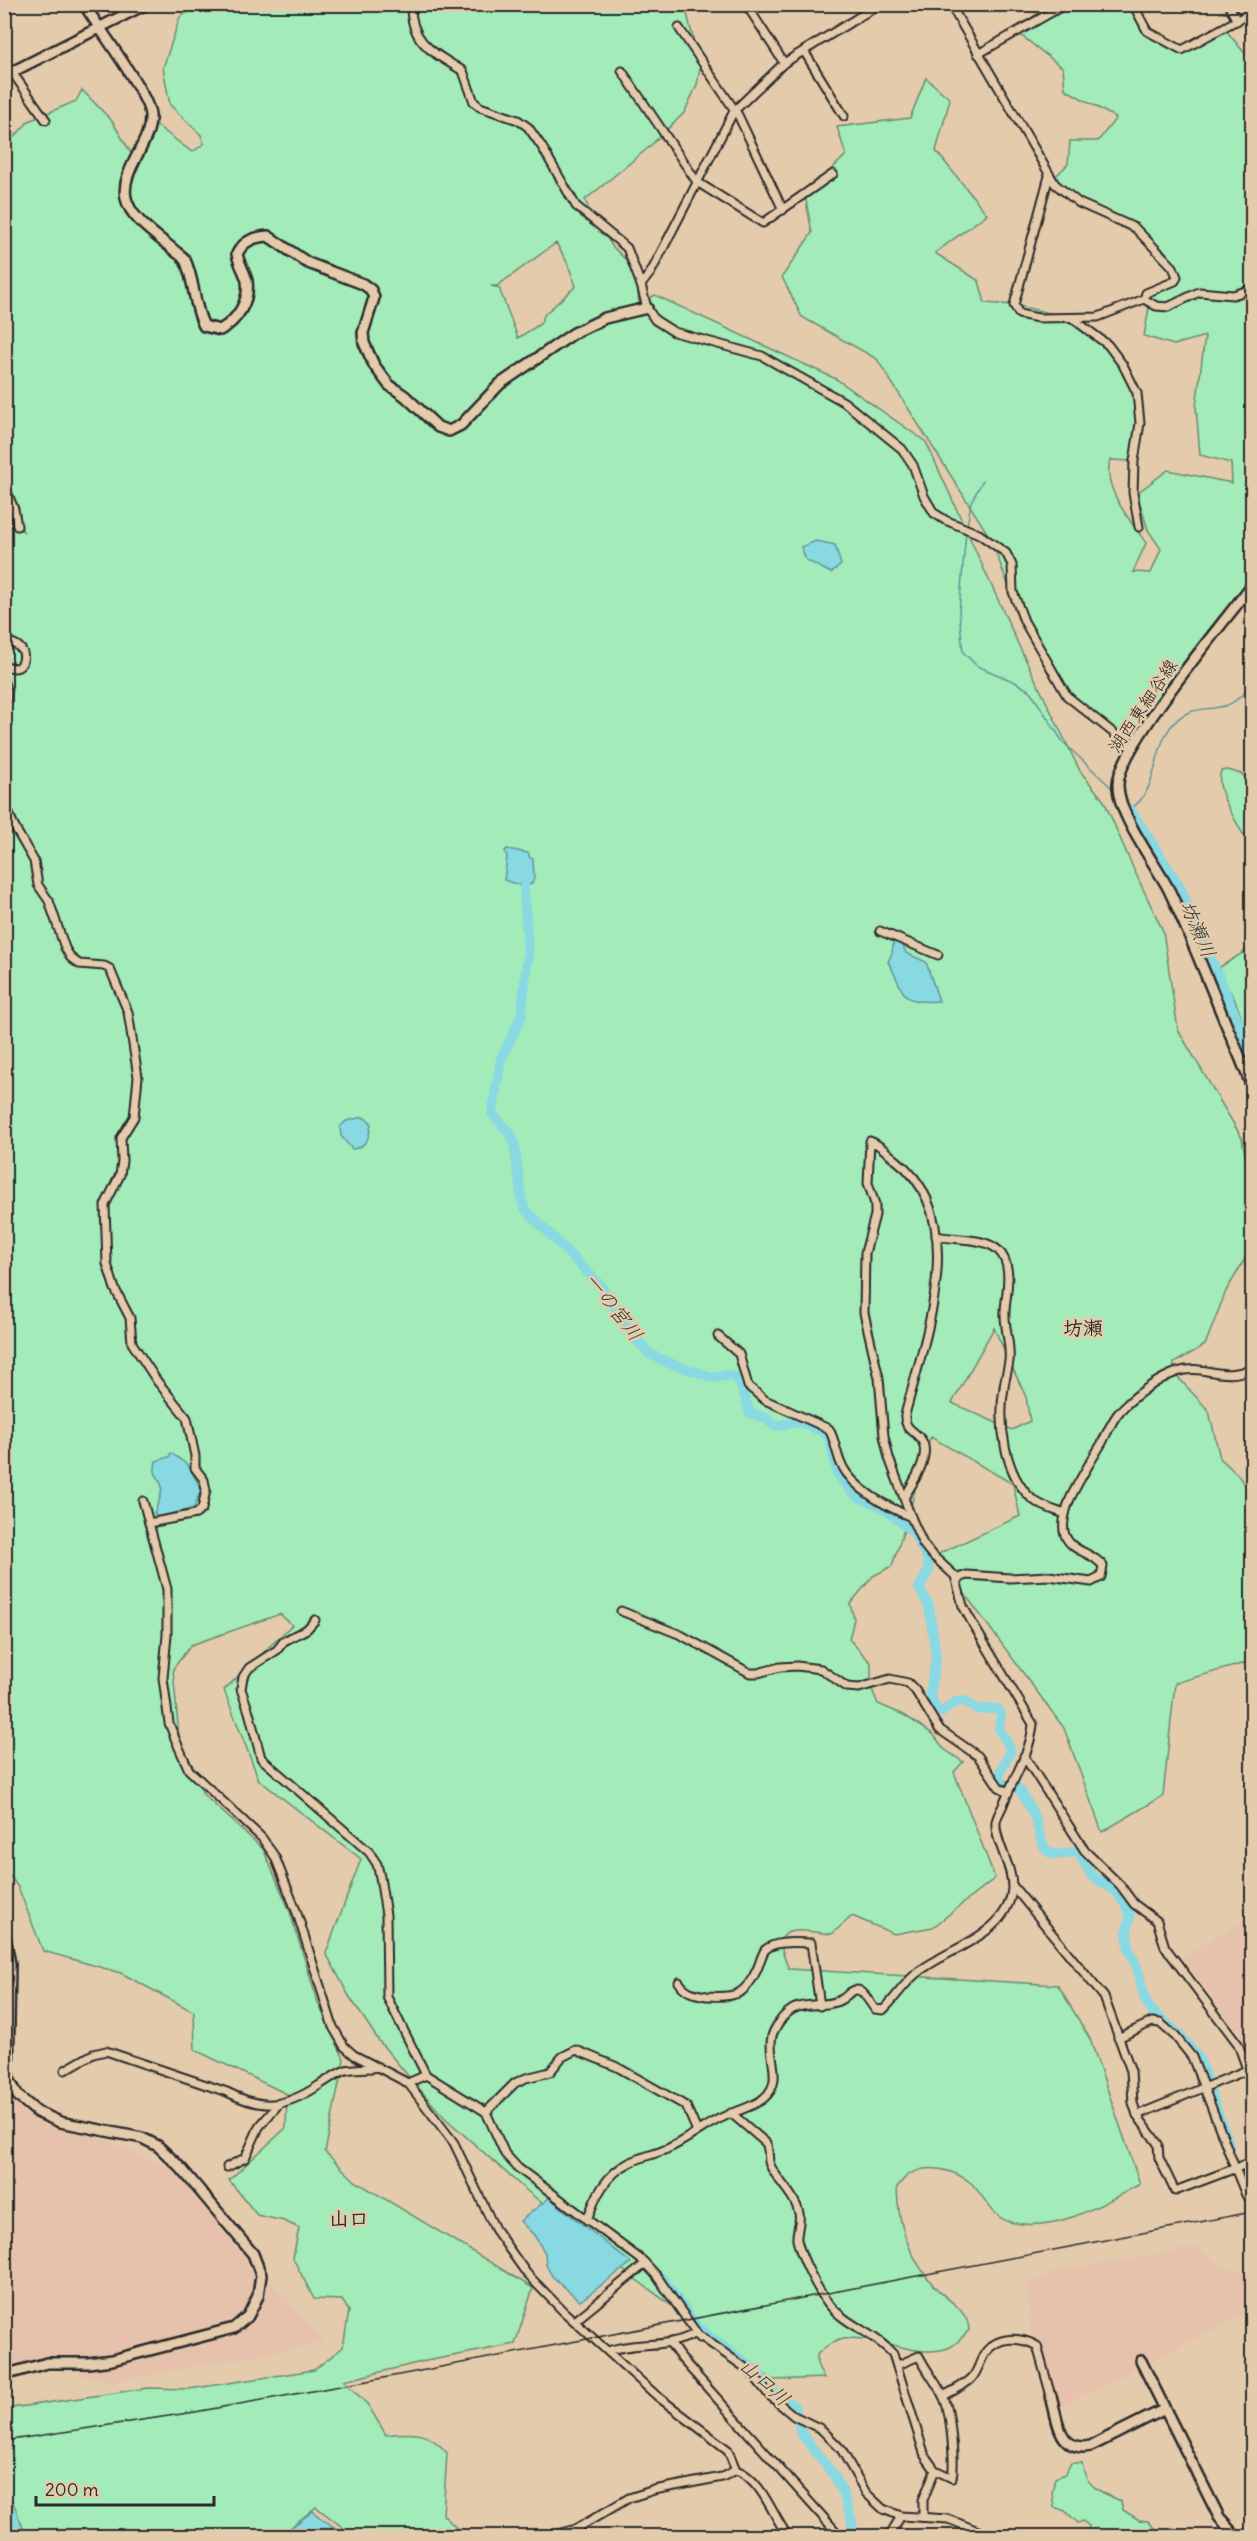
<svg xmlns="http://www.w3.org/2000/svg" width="1257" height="2541" font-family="Delius,'Klee One',sans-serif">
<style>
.built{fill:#e6c2ac}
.green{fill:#a3ebb9;stroke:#678b72;stroke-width:1.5;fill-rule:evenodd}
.water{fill:#88d9e2;stroke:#639399;stroke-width:1.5}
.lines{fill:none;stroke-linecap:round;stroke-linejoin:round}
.stream{stroke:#639399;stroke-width:1.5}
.river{stroke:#88d9e2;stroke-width:10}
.street-casing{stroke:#2b2b2b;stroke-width:11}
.secondary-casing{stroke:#2b2b2b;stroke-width:14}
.street{stroke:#e4cbac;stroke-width:7}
.secondary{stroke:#e4cbac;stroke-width:9}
.rail{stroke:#2b2b2b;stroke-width:1.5}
.labels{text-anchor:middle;stroke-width:5;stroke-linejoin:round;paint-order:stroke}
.street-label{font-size:18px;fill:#2b2b2b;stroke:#e4cbac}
.water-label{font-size:20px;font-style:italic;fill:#343c3d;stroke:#e4cbac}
.neighbourhood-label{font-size:20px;font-weight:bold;fill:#2b2b2b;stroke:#e4cbac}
</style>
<rect width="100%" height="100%" fill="#e4cbac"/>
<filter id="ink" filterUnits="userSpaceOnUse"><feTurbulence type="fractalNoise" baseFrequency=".0167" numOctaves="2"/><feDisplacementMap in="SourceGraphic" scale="12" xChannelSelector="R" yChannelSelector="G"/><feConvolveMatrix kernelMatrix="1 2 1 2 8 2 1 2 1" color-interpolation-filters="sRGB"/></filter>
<g filter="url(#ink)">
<g class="built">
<path d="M1252,1916V2068L1241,2037L1181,1957Z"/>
<path d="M4,2089L27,2115L104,2140L176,2171L325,2342L112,2382L62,2369L5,2371Z"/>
<path d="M1197,2247L1221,2267L1251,2273L1252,2310L1057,2408L1042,2349L1031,2339L1027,2284L1052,2272Z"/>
</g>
<g class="green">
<path d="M199,5H685L700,67L697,85L684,113L648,148L585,200L589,210L612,246L636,270L639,304L655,295L836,379L926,442L1020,648L1080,771L1104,801L1134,870L1163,931L1178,1030L1242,1138L1252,1193V1247L1226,1291L1205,1345L1174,1363V1373L1209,1411L1220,1458L1238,1475L1252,1496V1661L1175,1683L1163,1796L1102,1832L1064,1728L936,1555L1020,1516L1013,1484L931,1437L925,1449L909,1514L892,1566L873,1576L850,1604L854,1619L849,1639L871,1663V1687L878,1704L904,1715L933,1734L944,1749L963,1762L954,1772L995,1878L933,1927L894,1934L852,1916L832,1934C799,1931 766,1920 789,1969L1058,1985L1090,2039L1140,2184C1101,2205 1057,2233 1010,2222C992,2218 983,2194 971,2183C955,2170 929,2163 910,2174C905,2176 901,2183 897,2187C898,2225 908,2255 933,2285C946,2300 968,2309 969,2330C963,2336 956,2346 948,2348C905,2363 852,2314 817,2355V2364L824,2378L773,2380L619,2267L520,2185L444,2117L409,2077L379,2041L349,1996L326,1953L361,1859L259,1780L224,1690L292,1625L280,1614L191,1645L173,1669L179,1737L203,1794L263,1849L289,1909L318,2003L344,2059L325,2152L355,2181L533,2288L515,2344L421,2362L344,2381L368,2405L386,2435C413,2432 429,2431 447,2453L443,2515L465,2536H354L316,2507L284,2533L285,2536H26L13,2502L5,2498V2409L148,2388L189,2389L314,2370L343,2347L349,2311L342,2300L314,2299L293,2258L299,2228L284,2221L257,2215L229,2180L286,2128L287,2094L195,2050L194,2012L121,1973L43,1951L18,1887L5,1869V519L23,531L4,484L5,147L29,121L76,101L82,90L112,121L132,155L156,125L192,152L204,144L201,135L170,105L163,68L180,17ZM556,243L567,262L576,286L545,314L540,324L518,338L499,288L491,286H497ZM994,1328L1026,1397L1030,1421L1012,1430L952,1403Z"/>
<path d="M1051,5H1133L1143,27L1183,47L1224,28L1252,62V583L1134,745L1077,701L1017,609L991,539L877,359L802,317L782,277L812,233L805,195L846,155L837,127L910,118L926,78L950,99L936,151L987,214L935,253L979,281L985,303L1014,305L1072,318L1120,361L1139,407L1134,461L1110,460C1102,489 1131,521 1146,543L1133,572L1151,573L1161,549L1148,530L1137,493L1168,470L1232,483L1231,463L1200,455L1196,407L1205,336L1174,345L1144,336L1152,291L1176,274L1166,252L1135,228L1101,214L1052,180L1068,164L1070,141H1098L1116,118L1065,89L1063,68L1013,29Z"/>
<path d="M1228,770L1241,774L1252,782V835L1243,834C1234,817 1214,789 1221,771Z"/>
<path d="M1252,947V1048L1235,1000L1221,976L1220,967Z"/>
<path d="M1071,2463H1082C1085,2487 1100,2492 1121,2501L1123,2510L1139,2520L1148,2521L1161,2536H1087L1089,2526L1083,2521L1078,2523L1065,2511L1054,2507L1052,2493L1055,2478L1065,2474Z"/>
</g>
<g class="water">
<path d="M816,541L835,545L841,565L831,573L806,560L801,547Z"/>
<path d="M507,849L528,853L530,858L533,859L534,878L532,884L522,886L504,880L507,857L505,851Z"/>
<path d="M894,939L901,940L906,953L926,962L939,1001C897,1004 906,992 888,962L892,953Z"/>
<path d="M363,1117L371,1122C370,1136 367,1148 352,1149L341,1136L340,1127L346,1121Z"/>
<path d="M171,1453L188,1465L201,1489L194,1508L157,1518L154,1513C157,1505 164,1492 161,1484C157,1472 153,1478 156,1461L169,1457Z"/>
<path d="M549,2198L631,2263L580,2301L552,2276L546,2265L545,2253L534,2235L520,2221Z"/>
<path d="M313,2511C321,2521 337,2527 347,2536H288V2530Z"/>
</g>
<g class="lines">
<g class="stream">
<path d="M967,527L971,502L983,480"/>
<path d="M966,531L959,611L963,652L977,666L1015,682L1030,691L1063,742L1114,790"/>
<path d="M1125,802L1130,809C1160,791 1151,749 1173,724C1191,704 1206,712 1228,705C1238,701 1245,692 1252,685"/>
</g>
<g class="river">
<path d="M1130,809L1180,887L1252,1054"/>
<path d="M524,886L528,955L521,1017L501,1059L492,1114L510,1133L514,1142L522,1201L525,1209L602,1287L636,1339L650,1354L666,1362L715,1378L729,1375L735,1377L740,1383L750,1413L765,1418L775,1426L800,1422L825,1433L831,1443L837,1473L849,1489L859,1497L881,1506L914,1533L927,1558L929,1570L919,1588L929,1606L936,1657L930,1692L936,1710L942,1712L956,1702L964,1701L977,1709H998L1001,1714L999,1729L1010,1748V1753L998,1776L1000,1782L1020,1790C1025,1799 1030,1807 1034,1816C1044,1842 1039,1863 1077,1851L1092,1876L1116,1891L1126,1906L1130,1915L1127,1931L1129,1950L1137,1967L1145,2000L1152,2011L1181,2036L1199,2059L1229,2145"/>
<path d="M1240,2173L1252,2194"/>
<path d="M662,2278L697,2327L757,2371L776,2394L795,2407L801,2433L835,2477L842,2491L852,2521L853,2536"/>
<path d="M4,2504C15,2512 15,2524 17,2536"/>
</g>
<g class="street-casing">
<g id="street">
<path d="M411,4C410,43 434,53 463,71L474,102L480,107L518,120L528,127L542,147L576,206L627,248L641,285L647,308L655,320L674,332L762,356L844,402L902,449L913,465L924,496L934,513L945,520L979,534L1006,553L1012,565L1013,592L1024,621L1067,696L1131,747"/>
<path d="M746,4L784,63"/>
<path d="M950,4L1055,184L1079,203L1135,228L1173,267L1177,277L1175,281L1146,293L1144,299L1098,317L1038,318L1019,314L1014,305L1049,176"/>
<path d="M1133,4L1147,31L1182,50L1252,12"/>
<path d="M1228,4L1237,21"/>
<path d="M679,28L738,115L783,210"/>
<path d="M804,51L844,116"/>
<path d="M978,54L1066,4"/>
<path d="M622,71L697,182L763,223L833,174"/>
<path d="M12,72L46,120"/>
<path d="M641,285L651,272L734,111L784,63L880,4"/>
<path d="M1144,299L1156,306L1168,307L1199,292L1233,295L1252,289"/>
<path d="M1072,318L1108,345L1123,365L1137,393L1140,423L1134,461L1133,493L1139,527"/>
<path d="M4,484L14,509L17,526"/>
<path d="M4,640C9,642 16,644 19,647C26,652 25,667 15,668C14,668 5,666 4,666"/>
<path d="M4,683L7,692L4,712"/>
<path d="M4,791L7,809L15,828L34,861L38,885L49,901L65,948L71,958L79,964L104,966L110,969L128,1012L138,1077L134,1117L121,1138L122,1161L120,1175L105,1205L107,1264L115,1289L130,1318L132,1343L157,1381L187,1418L195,1456V1468L204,1480L206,1490L202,1509L196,1514L149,1523"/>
<path d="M880,931L938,955"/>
<path d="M936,1236C954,1240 984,1237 998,1250C1014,1265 1006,1292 1005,1311C1004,1328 1011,1344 1009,1361C1008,1370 1005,1378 1004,1387C998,1423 1004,1474 1032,1499C1042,1507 1054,1510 1065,1514"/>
<path d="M718,1336L739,1354L748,1386L765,1400L829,1429C835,1440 836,1452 841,1464C854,1490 886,1506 911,1517"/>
<path d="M143,1501L167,1589V1635L163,1678L169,1723L176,1741L189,1770L262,1838L275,1857L297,1913L333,2027L344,2046L354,2055L408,2083L454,2143L495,2229L527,2274L563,2311L657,2396L728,2450L736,2470"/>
<path d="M957,1581L961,1577L967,1575L1010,1578L1049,1576L1091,1582L1101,1577L1103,1566C1093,1552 1071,1552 1065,1535C1061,1524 1066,1509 1070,1499C1079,1480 1091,1461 1102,1443C1107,1433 1112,1420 1120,1411C1134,1396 1157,1379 1177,1372C1204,1363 1222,1383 1252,1368"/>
<path d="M621,1611L681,1635L750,1673H758L780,1667L797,1666L821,1669L847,1687L859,1688L890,1679L908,1683L915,1690L939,1729L978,1756L999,1787L1008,1792"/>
<path d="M315,1620L307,1629L284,1641L277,1650L249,1668L243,1677L241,1689L249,1712L261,1758L369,1852L377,1864L380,1877L386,1915L387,1997L426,2075L486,2112L505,2154L518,2168L643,2261L656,2275L700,2338"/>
<path d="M1024,1756L1085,1851L1120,1885L1134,1904L1157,1921L1165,1947L1238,2044L1252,2083"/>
<path d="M1012,1885L1104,1997L1131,2071L1133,2103L1137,2115L1158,2144L1159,2158L1175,2191L1252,2162"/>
<path d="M679,1982C686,1993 695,1994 707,1996C736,1998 746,1995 758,1967C760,1962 762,1954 765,1950C775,1940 798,1943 811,1943L820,2006"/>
<path d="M1118,2038L1152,2022L1160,2023L1175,2036L1192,2057L1235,2168L1246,2195L1251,2200"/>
<path d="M65,2070L93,2054L106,2051L227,2092C262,2110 284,2108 318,2086C326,2081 337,2073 346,2070C356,2068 368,2069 378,2067"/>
<path d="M408,2083L426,2075"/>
<path d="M486,2112L515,2083L526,2078L550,2072L562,2057L576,2050L617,2067L686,2106L697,2131"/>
<path d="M731,2113L766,2143C770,2151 767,2158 770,2165C778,2182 795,2195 799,2213C801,2223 796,2232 797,2240C801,2257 817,2289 828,2303C845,2325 875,2333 893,2354L925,2456L935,2470L952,2478C955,2462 951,2411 943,2396C936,2382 926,2370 919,2356L898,2365"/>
<path d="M1137,2115L1247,2070"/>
<path d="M227,2167L245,2158L259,2127L277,2106"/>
<path d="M587,2220C595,2197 606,2174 629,2163C641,2157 655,2154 667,2149C687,2140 703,2126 723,2117C735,2111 754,2107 764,2098C787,2079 762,2050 775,2029C779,2021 786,2013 793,2009C807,2002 828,2008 842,1999C848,1996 849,1990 857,1990C864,1990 870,2004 875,2009L883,2010C896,1998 904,1983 917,1973C949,1947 1009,1935 1012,1888C1013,1866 994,1841 996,1822C997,1816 1001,1810 1003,1805C1013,1778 1031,1752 1033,1724L974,1626L963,1606L955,1576L931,1554L923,1544L911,1517L889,1458L884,1436L879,1378L864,1313L865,1253L875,1215V1204L868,1183L870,1141C880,1144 888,1154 896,1160C972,1217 924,1340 905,1415C904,1427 911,1429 919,1437C935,1452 912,1484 904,1498"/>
<path d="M576,2320L645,2264"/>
<path d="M670,2343L680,2357L840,2536"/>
<path d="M608,2351C636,2341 667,2349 694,2334L703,2338L750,2371L769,2395L794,2416L821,2429L841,2449L866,2493L883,2509L901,2516L948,2519L991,2536"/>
<path d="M943,2396C953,2391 964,2386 972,2378C978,2371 980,2361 985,2353C998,2335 1021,2337 1037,2346L1051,2396"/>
<path d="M736,2470C762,2479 773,2517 788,2536"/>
<path d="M923,2517V2500L935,2470"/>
<path d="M550,2536L576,2529L629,2498L654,2490L722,2477L736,2470"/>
<path d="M889,2536L901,2516"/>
</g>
</g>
<g class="secondary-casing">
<g id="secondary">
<path d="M84,4C97,26 149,95 150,115C152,144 120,169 126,198C130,219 159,237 175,251C178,254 183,256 185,260C195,281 193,305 204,326L220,330C237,321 250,301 247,281C245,272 239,264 237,254C243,241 254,237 268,236L308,263L363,284L371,290L374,298L363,333L364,343L374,365L389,385L405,396L438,427L449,431L461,425L500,384L574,333L605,318L647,308"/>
<path d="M4,76L146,4"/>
<path d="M1252,585C1225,621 1119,746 1118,784C1117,814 1155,863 1169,890C1188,930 1204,971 1221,1012C1231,1037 1243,1062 1252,1088"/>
<path d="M4,1931L10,1964L8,2077L18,2096L37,2112L60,2122L142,2138L158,2146L181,2168L253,2254L261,2275L258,2296L248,2316L234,2328L112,2360L88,2363H47L4,2375"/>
<path d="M1141,2361L1219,2517L1236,2536"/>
<path d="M1051,2396C1058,2420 1058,2453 1091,2446L1165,2409"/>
</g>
</g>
<use href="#street" class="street"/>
<use href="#secondary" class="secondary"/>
<path class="rail" d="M4,2441L195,2412L362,2382L1252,2212"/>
</g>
</g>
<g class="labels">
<g class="street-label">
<text transform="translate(1143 706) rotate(-56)" y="6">湖西東細谷線</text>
</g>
<g class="water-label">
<text transform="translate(1198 929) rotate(67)" y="7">坊瀬川</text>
<text transform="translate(614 1307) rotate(52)" y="7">一の宮川</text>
<text transform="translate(765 2382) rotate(42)" y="7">山口川</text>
</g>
<g class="neighbourhood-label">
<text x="1083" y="1335">坊瀬</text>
<text x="349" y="2226">山口</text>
</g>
</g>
<rect width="1257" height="2541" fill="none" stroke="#e4cbac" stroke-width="24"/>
<rect x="12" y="12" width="1233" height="2517" fill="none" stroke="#2b2b2b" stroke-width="2" filter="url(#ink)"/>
<path d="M36 2496v9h178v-9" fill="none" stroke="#2b2b2b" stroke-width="3"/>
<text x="45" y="2496" font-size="18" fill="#2b2b2b" stroke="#e4cbac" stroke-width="4.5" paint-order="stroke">200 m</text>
</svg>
